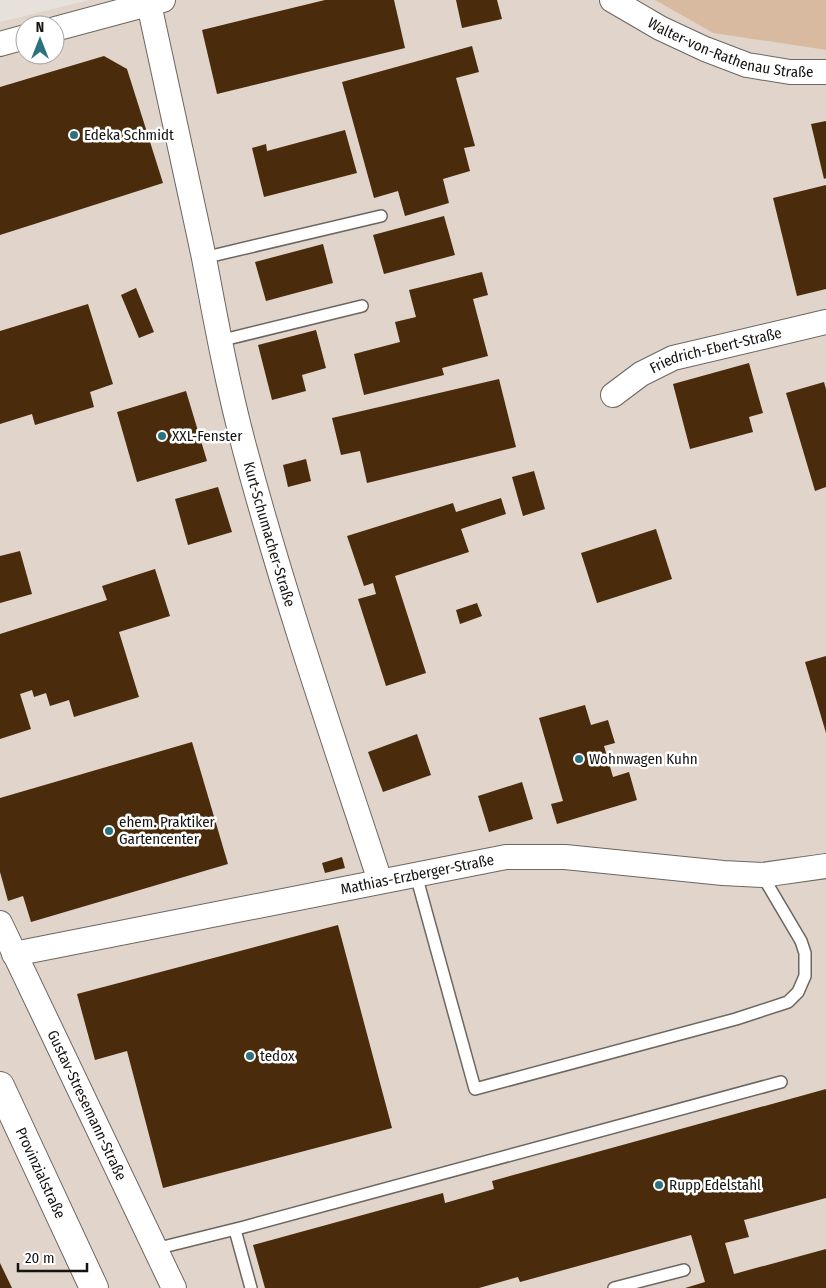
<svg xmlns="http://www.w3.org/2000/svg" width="826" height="1288" font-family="'Fira Sans Condensed',sans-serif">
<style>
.built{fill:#e1d4ca;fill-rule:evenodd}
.green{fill:#d8baa0}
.building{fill:#4a2b0c}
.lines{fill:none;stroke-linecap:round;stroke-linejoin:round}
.service-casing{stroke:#6c6661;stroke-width:14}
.minor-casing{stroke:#6c6661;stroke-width:26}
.secondary-casing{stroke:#6c6661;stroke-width:30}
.service{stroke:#fff;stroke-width:11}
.minor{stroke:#fff;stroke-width:24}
.secondary{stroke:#fff;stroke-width:28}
.poi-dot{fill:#2b727f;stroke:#fff;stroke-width:2}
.labels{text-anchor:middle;stroke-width:5;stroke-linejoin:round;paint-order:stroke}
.street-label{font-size:15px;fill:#161412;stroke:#fff}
.poi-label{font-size:15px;fill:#161412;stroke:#fff;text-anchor:start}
</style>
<rect width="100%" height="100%" fill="#e7e1db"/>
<path class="built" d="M90,0H655L713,33L826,50V1288H0V22ZM25,25H55V55H25Z"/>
<path class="green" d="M655,0H826V50L713,33Z"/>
<g class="building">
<path d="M325,0H394L405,48L217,94L202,30Z"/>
<path d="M456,0H497L502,19L462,28Z"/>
<path d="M472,46L479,72L456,78L475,146L464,148L470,171L443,179L449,203L405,216L398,191L374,198L342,82Z"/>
<path d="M104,56L127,69L163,183L0,235V87Z"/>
<path d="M826,121V178L824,179L811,124Z"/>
<path d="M345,130L357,173L264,197L252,148L266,144L267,151Z"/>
<path d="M826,185V289L797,296L773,198Z"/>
<path d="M444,216L455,255L384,274L373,235Z"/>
<path d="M323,244L333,283L266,301L255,262Z"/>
<path d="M482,272L488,295L473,299L488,356L442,368L444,375L364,395L354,354L400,342L395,322L416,317L409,290Z"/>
<path d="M136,288L154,332L139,338L121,295Z"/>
<path d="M88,304L113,384L90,392L94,407L35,425L32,414L0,424V331Z"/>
<path d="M316,330L326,368L302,375L306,391L272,400L258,345Z"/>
<path d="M749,363L763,413L749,417L753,432L690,449L673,384Z"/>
<path d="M499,379L516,447L367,483L360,451L341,455L332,418Z"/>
<path d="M824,382L826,389V487L815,491L786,393Z"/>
<path d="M186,391L207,461L137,482L117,412Z"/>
<path d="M306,459L311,481L288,487L283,465Z"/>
<path d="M534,471L545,509L523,516L512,477Z"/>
<path d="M218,487L232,532L188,545L175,499Z"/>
<path d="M501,498L506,514L461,529L469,552L395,576L426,673L386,686L358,599L376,594L373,583L364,586L347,536L453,503L456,512Z"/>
<path d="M656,529L672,579L597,603L581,553Z"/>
<path d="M20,551L32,594L0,603V556Z"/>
<path d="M155,569L170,616L119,632L139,697L74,717L69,700L50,706L46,693L34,697L32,690L20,694L31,729L0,739V634L107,600L102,586Z"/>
<path d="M477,603L482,616L460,624L456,610Z"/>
<path d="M826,656V733L805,662Z"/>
<path d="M585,705L591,725L608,720L615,743L604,746L613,777L629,772L637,800L557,824L551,804L563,801L539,718Z"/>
<path d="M417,734L431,775L383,792L368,752Z"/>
<path d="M192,742L228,864L31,922L23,896L8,901L0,872V798Z"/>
<path d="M522,782L533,819L489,832L478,796Z"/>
<path d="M342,857L345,868L325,873L322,863Z"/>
<path d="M338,925L392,1128L163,1188L127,1051L95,1060L77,994Z"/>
<path d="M826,1089V1198L744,1220L749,1237L725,1243L734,1274L826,1249V1288H685L705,1282L691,1235L520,1282L518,1277L479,1288H265L253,1245L443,1193L445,1203L494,1189L492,1181Z"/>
<path d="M0,1263L12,1288H0Z"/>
</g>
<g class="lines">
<g class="service-casing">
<g id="service">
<path d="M203,258L381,216"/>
<path d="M219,341L362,306"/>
<path d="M416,875L475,1089L736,1019L788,1002L798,992L805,976V953L801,941L762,875"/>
<path d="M235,1230L251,1288"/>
<path d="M155,1249L244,1227L781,1082"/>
<path d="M614,1288L684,1270"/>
</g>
</g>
<g class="minor-casing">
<g id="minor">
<path id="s1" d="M612,0L660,28L705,49L747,65L790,72H826"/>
<path id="s2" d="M149,4C167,88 186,173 204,258C216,322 228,387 245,450C284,596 333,738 380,881"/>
<path d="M55,29L163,0"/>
<path d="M0,44L25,37"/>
<path id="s3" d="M613,395L641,374L673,358L826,322"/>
<path id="s4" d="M0,923L174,1288"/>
<path id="s5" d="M14,954L506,857H565L723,873L762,875L826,866"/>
</g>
</g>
<g class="secondary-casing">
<g id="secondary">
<path id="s6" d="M0,1086L94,1288"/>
</g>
</g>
<use href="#service" class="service"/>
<use href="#minor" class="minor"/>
<use href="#secondary" class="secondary"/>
</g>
<g class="poi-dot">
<circle cx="74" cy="135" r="5"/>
<circle cx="162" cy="436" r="5"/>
<circle cx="579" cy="759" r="5"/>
<circle cx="109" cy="831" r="5"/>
<circle cx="250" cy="1056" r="5"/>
<circle cx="659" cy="1185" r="5"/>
</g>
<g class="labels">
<g class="street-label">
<text dy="5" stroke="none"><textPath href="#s1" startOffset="130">Walter-von-Rathenau Straße</textPath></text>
<text dy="5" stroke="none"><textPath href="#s3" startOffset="114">Friedrich-Ebert-Straße</textPath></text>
<text dy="5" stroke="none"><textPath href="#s2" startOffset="544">Kurt-Schumacher-Straße</textPath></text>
<text dy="5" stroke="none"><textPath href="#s5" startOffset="411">Mathias-Erzberger-Straße</textPath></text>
<text dy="5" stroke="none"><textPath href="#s4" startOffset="202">Gustav-Stresemann-Straße</textPath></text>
<text dy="5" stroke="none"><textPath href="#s6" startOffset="96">Provinzialstraße</textPath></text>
</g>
<g class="poi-label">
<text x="84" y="140">Edeka Schmidt</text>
<text x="172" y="441">XXL-Fenster</text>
<text x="589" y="764">Wohnwagen Kuhn</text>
<text x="119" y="827">ehem. Praktiker<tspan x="119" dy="17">Gartencenter</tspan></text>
<text x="260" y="1061">tedox</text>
<text x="669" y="1190">Rupp Edelstahl</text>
</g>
</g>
<g transform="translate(40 40)"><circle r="24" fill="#ffffff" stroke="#a2a1a0"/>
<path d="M0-4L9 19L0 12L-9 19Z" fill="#2b727f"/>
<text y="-8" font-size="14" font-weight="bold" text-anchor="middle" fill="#161412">N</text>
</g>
<path d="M18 1263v8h69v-8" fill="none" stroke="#161412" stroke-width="2.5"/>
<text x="25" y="1263" font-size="15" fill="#161412" stroke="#ffffff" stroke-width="4" paint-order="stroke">20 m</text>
</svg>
